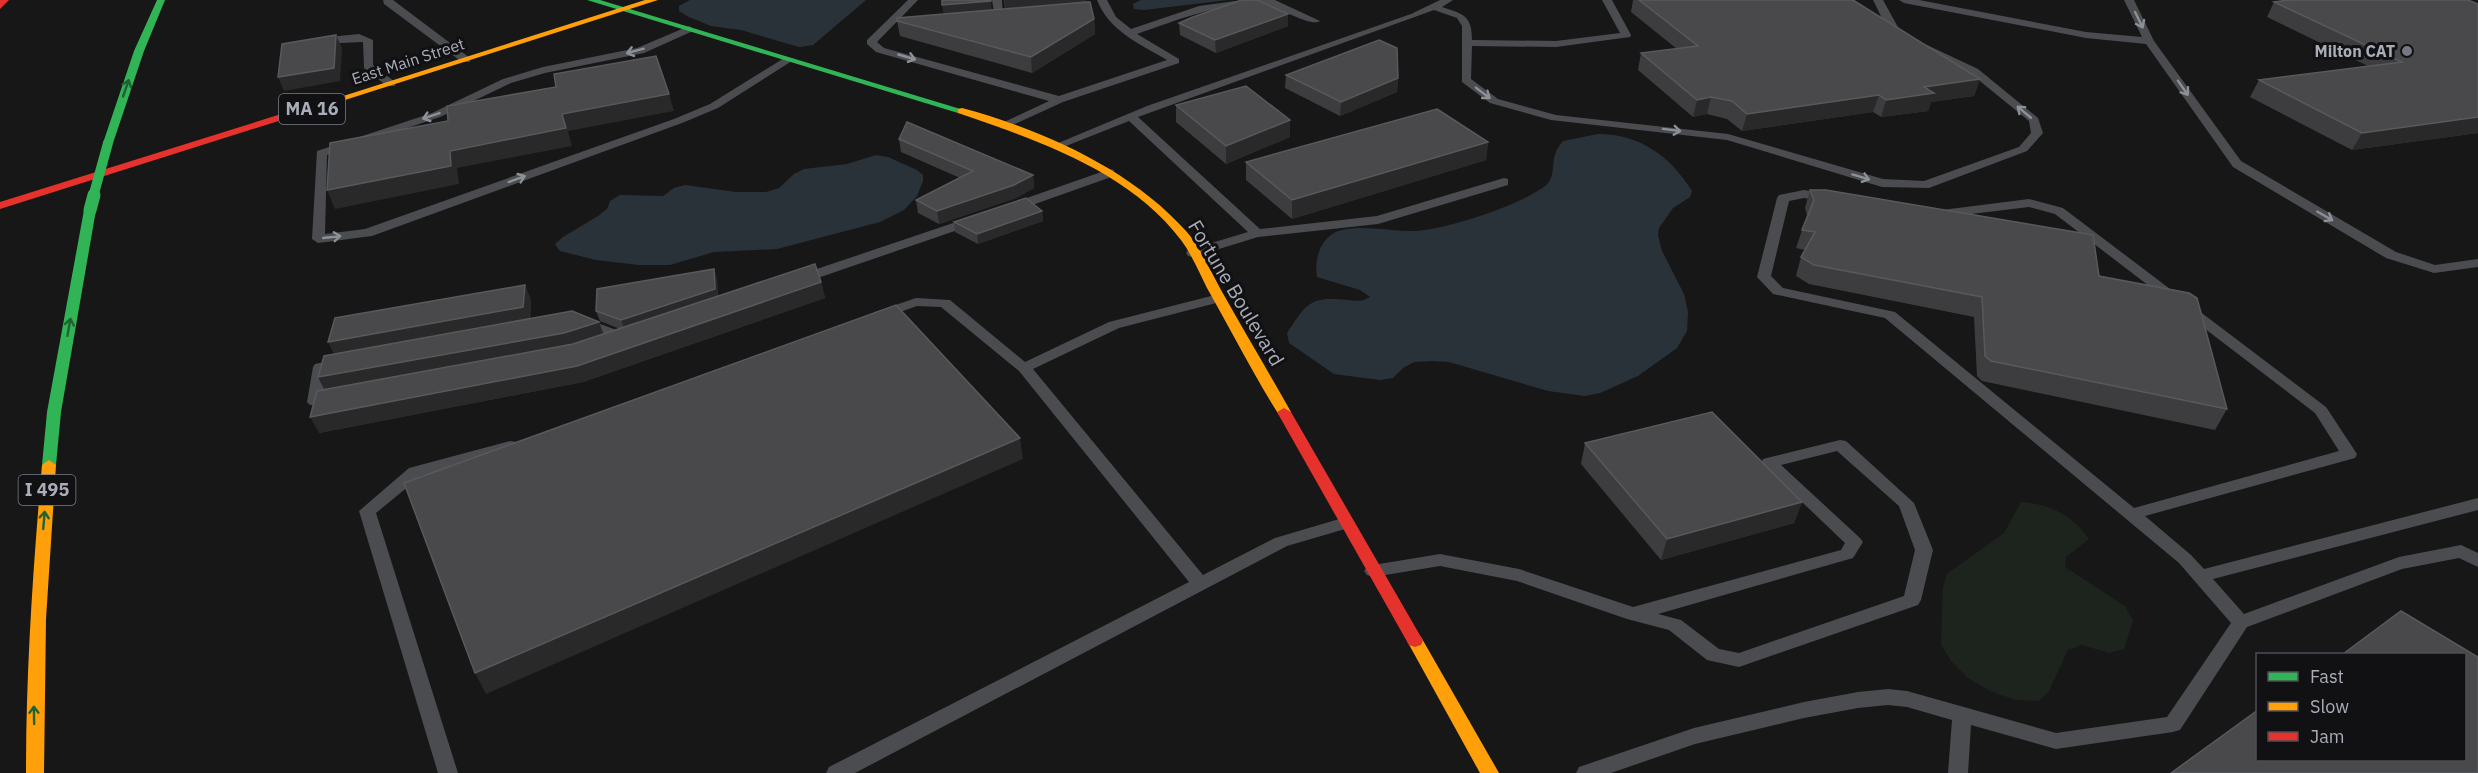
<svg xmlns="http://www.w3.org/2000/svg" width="2478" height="773" font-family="'IBM Plex Sans',sans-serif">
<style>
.green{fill:#1d241e}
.water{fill:#2a3239}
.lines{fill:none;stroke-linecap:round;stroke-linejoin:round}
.lane{fill:#4b4c50;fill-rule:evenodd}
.fast{fill:#30b455;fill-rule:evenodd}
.slow{fill:#ff9f0a;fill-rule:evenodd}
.jam{fill:#e5322d;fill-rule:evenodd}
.fast-bridge-far1{stroke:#30b455;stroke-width:10}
.fast-bridge{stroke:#30b455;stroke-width:13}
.wall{fill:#3d3d3f}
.shaded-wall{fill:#29292a}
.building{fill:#49494c;stroke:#58595d;stroke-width:1.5}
.oneway{stroke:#8c9099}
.oneway2{stroke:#206234}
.poi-dot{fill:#757880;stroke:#111113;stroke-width:2}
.labels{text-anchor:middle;stroke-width:6;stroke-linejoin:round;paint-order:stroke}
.far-poi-label{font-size:16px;font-weight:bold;fill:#a8adb8;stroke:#111113;text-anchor:end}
.far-street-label{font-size:16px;fill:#a8adb8;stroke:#111113}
.shield{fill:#111113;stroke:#7b7e86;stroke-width:1.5}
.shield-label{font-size:18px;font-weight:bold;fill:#a8adb8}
.street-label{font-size:20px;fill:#a8adb8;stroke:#111113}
</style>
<rect width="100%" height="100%" fill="#171717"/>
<path class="green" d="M2021,502C2050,504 2072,515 2089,539L2066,557L2065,567L2125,606L2133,621L2124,649L2109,653L2082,645L2068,650L2049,691L2039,701L2015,700L1990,691L1968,678L1951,661L1941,645L1943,587L1947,574L2004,533Z"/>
<g class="water">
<path d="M690,0H866L813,45L799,47L741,30L711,26L689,17L679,11V6Z"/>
<path d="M1141,0H1228L1144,10L1134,9L1133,4Z"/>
<path d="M1598,134C1640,134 1670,156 1692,191L1690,197L1673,208L1659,228L1658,235L1662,251L1684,294L1688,312L1687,331L1677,348L1638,376L1600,393L1585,396L1548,391L1449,362L1431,361L1414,362L1403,368L1393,378L1380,380L1334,374L1289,343L1287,333C1307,303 1310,296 1347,300C1356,301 1362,302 1370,297L1360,290L1317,277C1314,260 1320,238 1338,231C1357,224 1391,231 1412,231C1442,231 1521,205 1545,186C1556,178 1551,163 1556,152C1557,148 1561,144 1563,141Z"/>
<path d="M876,155L888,157L917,170L923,175V181L917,196L904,210L880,222L777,249L714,252L670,265H639L596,260L560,251L555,244L563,237L598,216L607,209L610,201L620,195L663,196L674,188L685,185L736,192H766L779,188L794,174L804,169L847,164Z"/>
</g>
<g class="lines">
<g class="lane">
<path d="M383,0H393L470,58V62H462L384,4Z"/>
<path d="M908,0H918L877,42L884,48L1059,96L1167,60C1140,44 1109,31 1097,0H1107L1116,17L1131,29L1199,6L1243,0H1275L1320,21C1310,28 1275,4 1259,4C1217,4 1177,20 1137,34L1179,59V63L1063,102L1004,129L1000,128V124L1049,101L876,52L867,44V40Z"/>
<path d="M992,0H1002L1003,20L995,18Z"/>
<path d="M1440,0H1453L1442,7C1463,14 1472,15 1472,40L1556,41L1620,33L1602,0H1612L1631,35L1630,37L1556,47L1472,46L1471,79L1498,99L1556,115L1728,134L1883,179L1924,181L2019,147L2031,133L2029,121L1970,73L1923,50L1922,48L1927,45L1978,69L2038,118L2043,133L2027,151L1929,188L1882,187L1727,140L1551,120L1490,103L1462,82V26L1457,18L1434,10L1138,117L1260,229L1377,216L1504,178L1508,179V185L1378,224L1258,237L1193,257L1188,256L1186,253L1188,250L1248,232L1129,121L1061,148L1057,149L1051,146L1147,106L1411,14Z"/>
<path d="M1873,0H1883L1899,29L1909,34V38C1889,40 1881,15 1873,0Z"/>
<path d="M1899,0H1919L2086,32L2142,37L2124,0H2134L2154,41L2241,161L2396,252L2435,265L2478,259V267L2434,273L2386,258L2233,167L2146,44L2086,38L1904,3Z"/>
<path d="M689,26L694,29L693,31L644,53L545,73L511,83L440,117L327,155L325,234L365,229L674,119L710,104L786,57L795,59L718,108L682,123L372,236L318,243L312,239L317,151L432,113L503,79L543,67L637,48Z"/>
<path d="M359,34L373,40V65L395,82V86H387L364,68L363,42L319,44L314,41L319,38Z"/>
<path d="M1110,169L1114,170V176L1015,211L1011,212L1005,208L1007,205Z"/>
<path d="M1804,190L1832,195L1834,198L1828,202L1804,198L1789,201L1771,276L1783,288L1895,312L2134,508L2339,451L2315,413L2055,214L2029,207L1938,218L1932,214L1934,211L2029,199L2063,208L2326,407L2357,454L2355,458L2145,516L2191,555L2204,569L2478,498V510L2213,579L2244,614L2399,557L2461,545L2478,553V567L2459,558L2402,569L2247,627L2180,730L2173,732L2056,749L1971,725L1968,773H1948L1952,720L1907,707L1888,705L1858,708L1804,718L1695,744L1611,773H1576L1579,767L1694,728L1804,702L1858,692L1888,689L1907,691L2056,733L2167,717L2231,623L2179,563L1885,318L1773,294L1757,277L1777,198L1779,195Z"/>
<path d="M974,216L978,217L980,220L978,223L806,282H796L794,279L796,276Z"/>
<path d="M1219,294L1226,298L1224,301L1119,328L1033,369L1203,575L1275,538L1346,517L1352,519L1354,523L1352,527L1287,546L855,773H826L829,767L1189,582L1019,371L941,307L917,306L880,319L873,315L875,312L916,298L950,300L1025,362L1109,322Z"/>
<path d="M584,318L630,335L632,338L625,342L579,325L577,322L579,319Z"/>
<path d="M339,359L346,363L344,366L327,370L323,396L331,394L339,399L331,404L310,405L307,402L313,367L315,364Z"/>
<path d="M1840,440L1846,441L1914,503L1933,550L1921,600L1918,605L1739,667L1707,660L1669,630L1627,619L1517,581L1440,566L1373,577L1367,575L1364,571L1367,567L1373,565L1440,554L1519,569L1633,607L1841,550L1845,543L1761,463L1763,459ZM1837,451L1899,506L1915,550L1904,596L1739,653L1719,649L1681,620L1658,614L1853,558L1863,542L1860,538L1781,465Z"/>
<path d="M510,441L516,442L518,446L516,450L421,476L376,513L458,773H438L359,511L409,468Z"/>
</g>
<g class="fast">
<path d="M157,0H165L144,51L113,143L108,146L104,145L103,143L134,51Z"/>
<path d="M587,0H600L967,111L966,113H958Z"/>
<path d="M90,207L96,210L61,412L56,465L49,470L42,465L47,412L84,210Z"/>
</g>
<g class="slow">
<path d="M645,0H658L345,100L337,98Z"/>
<path d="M962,108C1041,129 1131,169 1186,231C1201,248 1210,270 1221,290C1244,331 1268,371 1291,412L1289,415H1279C1253,374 1231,330 1207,288C1199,272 1192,255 1181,240C1129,171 1037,140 958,113V109Z"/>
<path d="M49,460L56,465L46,619L44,773H26C26,670 33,568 42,465Z"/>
<path d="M1415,635L1421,637L1499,773H1480L1407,641L1409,637Z"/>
</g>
<g class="jam">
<path d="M0,0H9L0,9Z"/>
<path d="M342,95L345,96V100L0,209V202Z"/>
<path d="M1284,408L1291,412L1421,637L1423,641L1421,645L1415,647L1409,645L1277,412Z"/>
</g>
<path class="fast-bridge-far1" d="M93,197L108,143"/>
<path class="fast-bridge" d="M90,210L94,195"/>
</g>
<g class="wall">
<path d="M1004,0H1086L1094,19L1095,34L1032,73L900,36L897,21L944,14L1005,9Z"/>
<path d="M1633,0H1853L1980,79L1974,96L1931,102L1928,111L1881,117L1873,112L1742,131L1727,119L1707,114L1693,117L1638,70L1641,53L1677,49L1631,12Z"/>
<path d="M2274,2L2478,4V133L2352,150L2250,97L2259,80L2368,66L2267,17Z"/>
<path d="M1179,23L1288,26L1216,53L1180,35Z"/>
<path d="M1286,75L1398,78L1397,92L1340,116L1285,88Z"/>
<path d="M1176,105L1290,137L1226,164L1176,122Z"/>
<path d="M899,139L1033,175L1034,188L1016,198L939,224L918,213L916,200L960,178L901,152Z"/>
<path d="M1488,142L1486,160L1292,219L1246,180V162Z"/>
<path d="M1810,190L2099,276L2227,409L2215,430L1982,381L1977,376L1974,317L1809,284L1796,276L1801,257L1805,250L1796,248L1802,230L1807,216L1805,208Z"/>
<path d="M1042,211L1043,221L978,244L955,232L954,222Z"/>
<path d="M714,269L717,279L718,296L821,282L825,298L583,382L319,433L325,390L318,377L334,354L525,285L531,300L530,319L599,322L603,334L620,329L600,321L596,311Z"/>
<path d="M1585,443L1802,502L1794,523L1661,560L1581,464Z"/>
</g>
<g class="shaded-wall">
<path d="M1005,0H1086V6L1006,13Z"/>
<path d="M991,1L992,14L944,18L942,5Z"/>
<path d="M1288,14V26L1216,53L1215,40Z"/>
<path d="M1094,19L1095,34L1032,73L1031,57Z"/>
<path d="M336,35L342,48L340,81L284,91L278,77Z"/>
<path d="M1398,78L1397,92L1340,116L1341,102Z"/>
<path d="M1980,79L1974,96L1931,102L1928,111L1881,117L1886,100L1924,87Z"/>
<path d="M669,94L674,111L568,131L572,146L457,168L459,184L335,209L327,190L562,114Z"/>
<path d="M1879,95L1873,112L1742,131L1747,114Z"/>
<path d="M1711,97L1707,114L1693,117L1697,100Z"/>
<path d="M2478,117V133L2352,150L2362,133Z"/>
<path d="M1290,120V137L1226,164V146Z"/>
<path d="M1488,142L1486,160L1292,219V200Z"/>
<path d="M1033,175L1034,188L1016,198L939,224L937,211Z"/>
<path d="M1042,211L1043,221L978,244L977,234Z"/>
<path d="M714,269L717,279L718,299L625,331L621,320Z"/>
<path d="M821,282L825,298L583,382L319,433L310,417Z"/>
<path d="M525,285L531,300L529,323L336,358L328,342Z"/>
<path d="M599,322L605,338L569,349L326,393L318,377Z"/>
<path d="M1020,438L1023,459L486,694L475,673Z"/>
<path d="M1802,502L1794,523L1661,560L1667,539Z"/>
</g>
<g class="building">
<path d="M942,0H991V1L942,5Z"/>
<path d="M1242,0H1257L1288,14L1215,40L1179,23L1193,17Z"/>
<path d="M1639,0H1853L1980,79L1924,87L1934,93L1886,100L1879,95L1747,114L1732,101L1711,97L1697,100L1641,53L1698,46Z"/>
<path d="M2288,0H2468L2478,4V117L2362,133L2259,80L2402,62L2274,2Z"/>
<path d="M1087,2H1090L1094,19L1031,57L897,21V18Z"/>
<path d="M336,35L334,68L278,77L282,44Z"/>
<path d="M1379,40L1397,48L1398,78L1341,102L1286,75Z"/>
<path d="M656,56L669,94L562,114L566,128L450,151L451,166L327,190L330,143L448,121L447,106L556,87L554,74Z"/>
<path d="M1246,86L1290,120L1226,146L1176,105Z"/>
<path d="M1437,109L1488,142L1292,200L1246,162Z"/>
<path d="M907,122L1033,175L1014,185L937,211L916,200L973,171L899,139Z"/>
<path d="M1810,190H1826L2093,235L2099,276L2189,293L2197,298L2227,409L1991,361L1985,356L1982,297L1814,265L1801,257L1815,232L1802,230L1814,200Z"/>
<path d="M1026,198L1042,211L977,234L954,222Z"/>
<path d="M815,264L821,282L577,366L310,417L317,391L573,344Z"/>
<path d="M714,269L715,289L621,320L596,311L597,289Z"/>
<path d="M525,285L523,307L328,342L335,318Z"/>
<path d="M896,305L1020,438L475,673L404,483Z"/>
<path d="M572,311L599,322L564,333L318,377L324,356Z"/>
<path d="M1712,412L1802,502L1667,539L1585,443Z"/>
<path d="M2401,611L2478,657V773H2171L2258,710V759H2464V654H2343Z"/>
</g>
<defs><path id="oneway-shaft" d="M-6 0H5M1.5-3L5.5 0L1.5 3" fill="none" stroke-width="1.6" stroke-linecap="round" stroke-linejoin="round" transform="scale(1.5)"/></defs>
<g class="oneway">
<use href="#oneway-shaft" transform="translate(2139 20) rotate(64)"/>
<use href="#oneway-shaft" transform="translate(635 51) rotate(165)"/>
<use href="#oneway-shaft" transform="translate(907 57) rotate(16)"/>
<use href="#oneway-shaft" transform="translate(2183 88) rotate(55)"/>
<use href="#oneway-shaft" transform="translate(1483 93) rotate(37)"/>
<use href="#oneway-shaft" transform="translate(2024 112) rotate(-140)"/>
<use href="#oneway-shaft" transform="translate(431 116) rotate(161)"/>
<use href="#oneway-shaft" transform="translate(1672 130) rotate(7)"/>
<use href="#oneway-shaft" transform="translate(1861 177) rotate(17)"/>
<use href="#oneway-shaft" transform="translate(517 179) rotate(-20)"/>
<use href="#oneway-shaft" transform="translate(2325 216) rotate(30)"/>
<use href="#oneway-shaft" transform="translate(332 237) rotate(-6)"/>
</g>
<g class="oneway2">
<use href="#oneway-shaft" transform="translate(126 88) rotate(-71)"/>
<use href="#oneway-shaft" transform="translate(69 327) rotate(-80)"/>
<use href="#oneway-shaft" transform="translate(44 520) rotate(-85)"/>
<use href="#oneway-shaft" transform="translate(34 715) rotate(-91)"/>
</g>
<circle class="poi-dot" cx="2407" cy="51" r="6"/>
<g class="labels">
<g class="far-poi-label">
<text x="2395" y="57">Milton CAT</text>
</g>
<g class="far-street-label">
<text transform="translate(408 61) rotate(-18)" y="6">East Main Street</text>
</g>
<g class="shield">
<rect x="279" y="94" width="66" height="30" rx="4.5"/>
<rect x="18.5" y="475" width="57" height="30" rx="4.5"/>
</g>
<g class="shield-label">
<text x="312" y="115">MA 16</text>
<text x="47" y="496">I 495</text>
</g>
<g class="street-label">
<text transform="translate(1236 293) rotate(59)" y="7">Fortune Boulevard</text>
</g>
</g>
<rect x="2256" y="653" width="210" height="108" fill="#111113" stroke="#4d4f55" stroke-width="1.5"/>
<rect x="2268" y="672" width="30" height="9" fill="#30b455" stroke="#4d4f55" stroke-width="1.5"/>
<text x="2310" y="683" font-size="18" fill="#a8adb8">Fast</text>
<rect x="2268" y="702" width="30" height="9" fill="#ff9f0a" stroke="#4d4f55" stroke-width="1.5"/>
<text x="2310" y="713" font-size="18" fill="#a8adb8">Slow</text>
<rect x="2268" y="732" width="30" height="9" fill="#e5322d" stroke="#4d4f55" stroke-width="1.5"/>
<text x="2310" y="743" font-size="18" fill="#a8adb8">Jam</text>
</svg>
